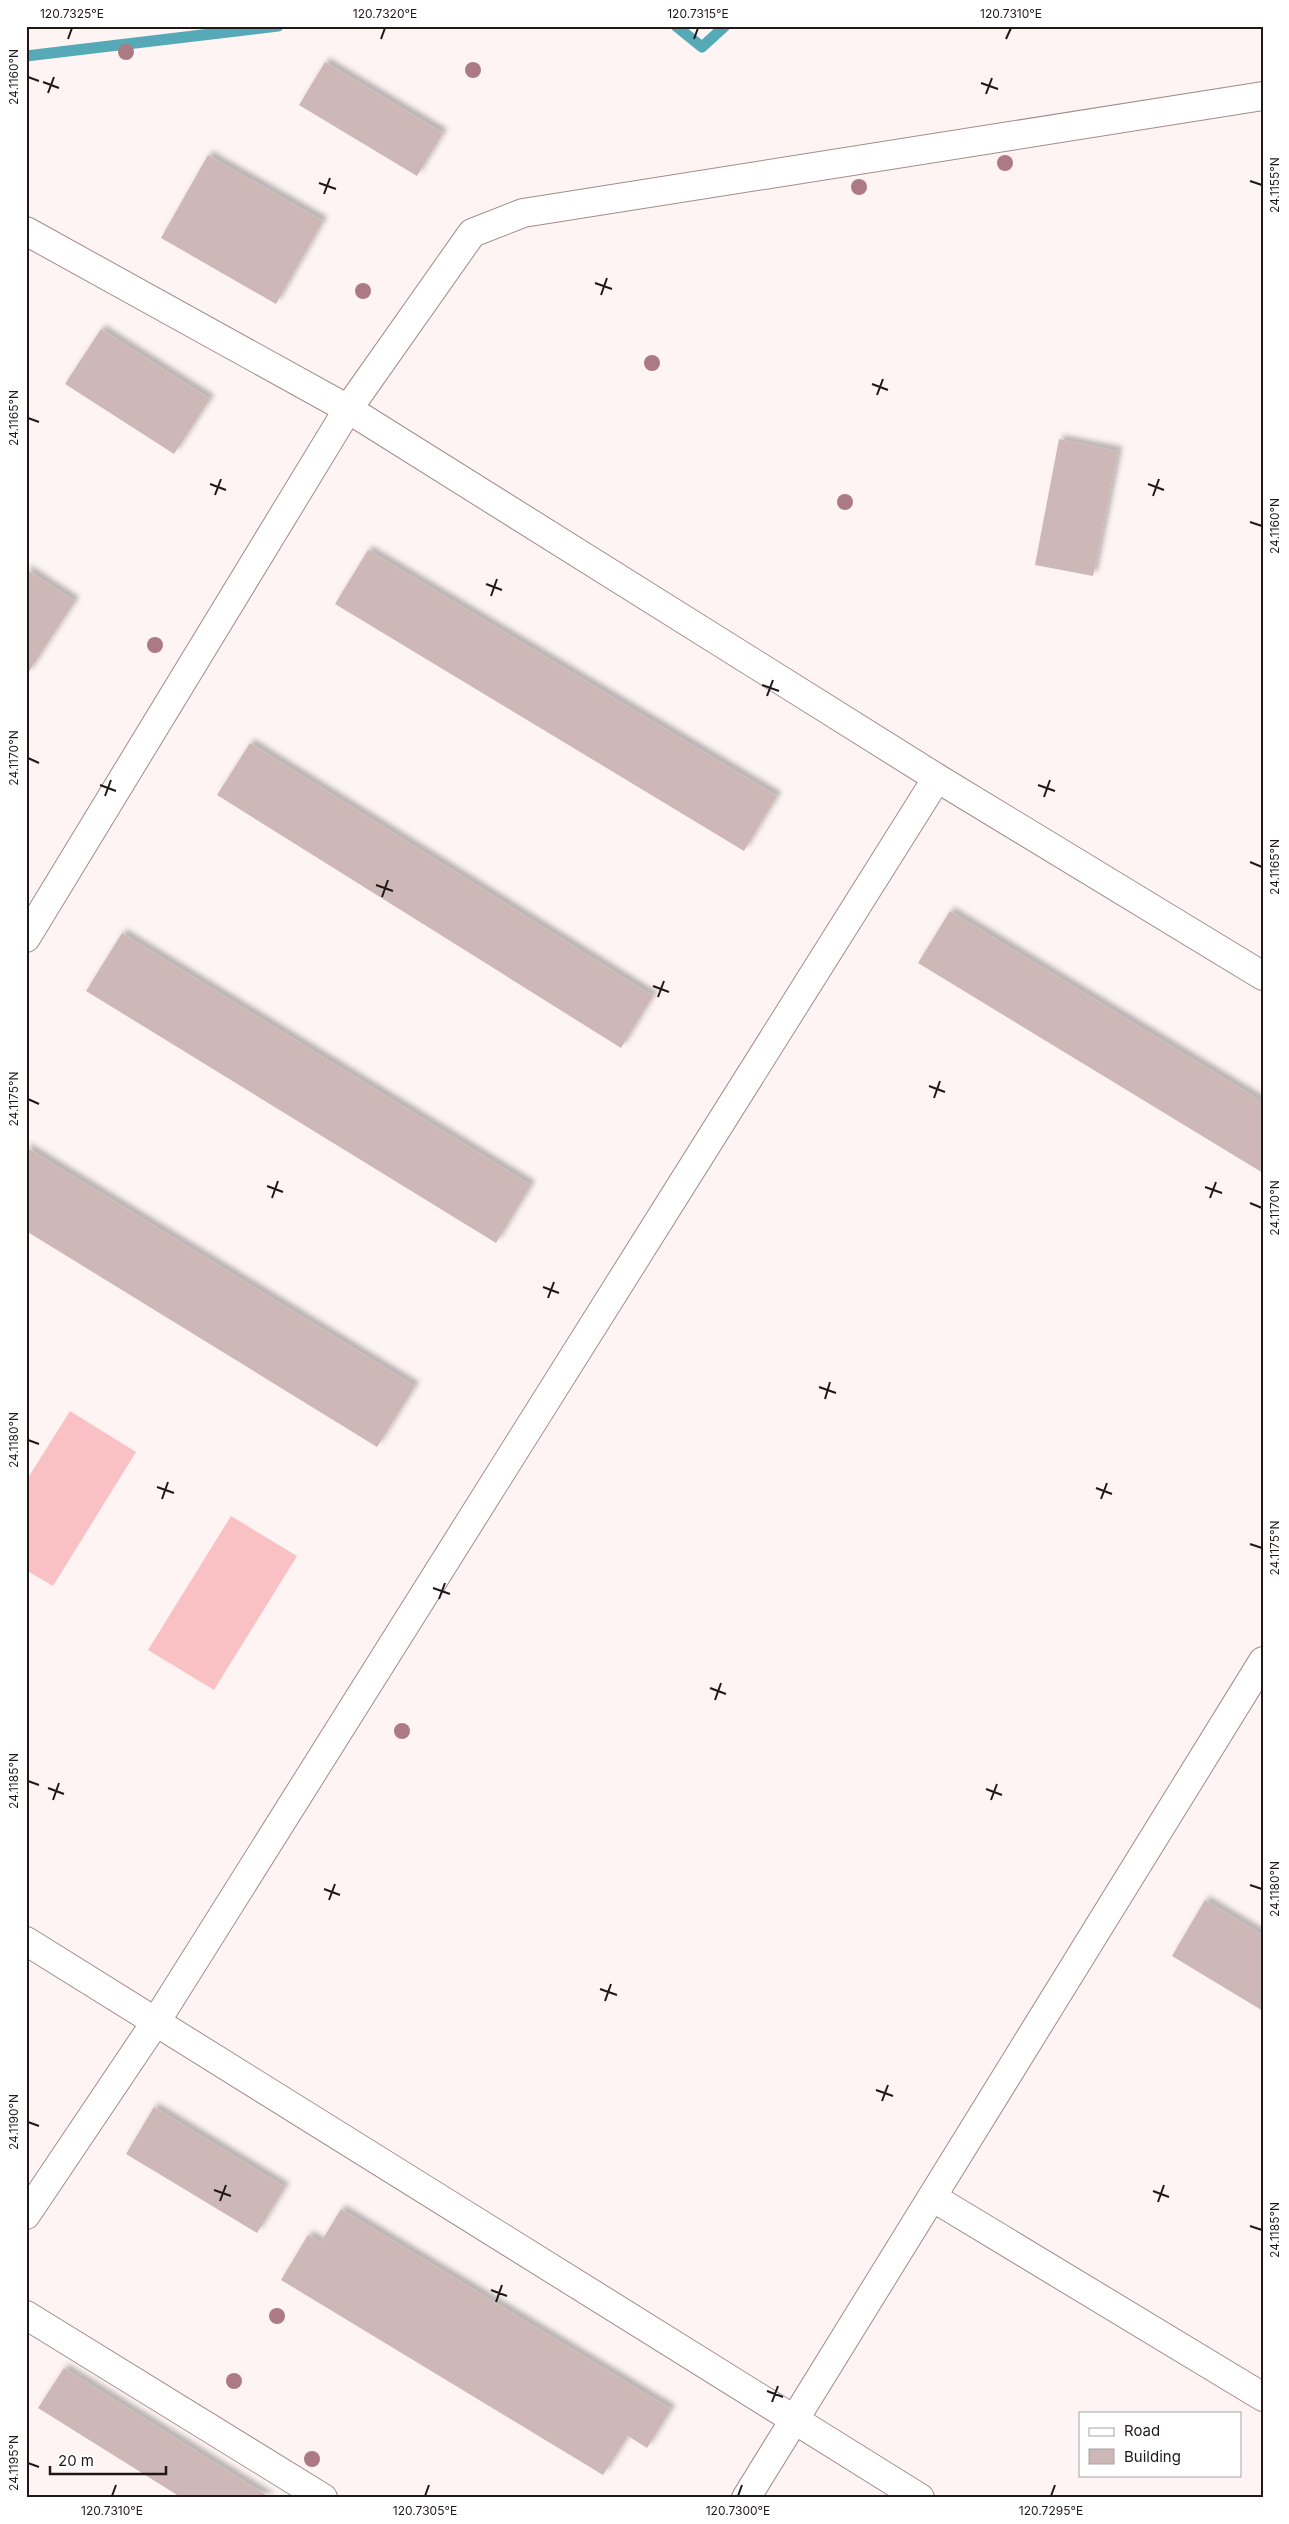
<svg xmlns="http://www.w3.org/2000/svg" width="1289" height="2524" font-family="Inter,sans-serif">
<style>
.pitch{fill:#fac1c4}
.lines{fill:none;stroke-linecap:round;stroke-linejoin:round}
.stream{stroke:#56a9b7;stroke-width:11}
.building{fill:#ceb7b7;filter:url(#shadow)}
.minor-casing{stroke:#a28c8d;stroke-width:30}
.minor{stroke:#fff;stroke-width:28}
.tree{fill:#ac7a82}
.ticks{fill:none;stroke:#201818;stroke-width:2}
.neatline{fill:none;stroke:#201818;stroke-width:2}
.ticks-label{font-size:12px;text-anchor:middle;fill:#201818}
</style>
<defs>
<filter id="shadow"><feDropShadow dx="4.5" dy="-4.5" stdDeviation="2.5" flood-color="#0004"/></filter>
</defs>
<rect width="100%" height="100%" fill="#fef4f4"/>
<g class="pitch">
<path d="M70,1411L136,1452L53,1586L26,1570V1481Z"/>
<path d="M231,1516L297,1556L214,1690L148,1650Z"/>
</g>
<g class="lines">
<g class="stream">
<path d="M676,26L702,47L725,26"/>
<path d="M26,56L278,26"/>
</g>
</g>
<g class="building">
<path d="M325,62L443,133L417,176L299,105Z"/>
<path d="M208,155L323,221L276,304L161,238Z"/>
<path d="M101,329L210,399L174,454L65,384Z"/>
<path d="M1059,439L1118,451L1093,576L1035,565Z"/>
<path d="M368,550L777,796L744,851L335,604Z"/>
<path d="M26,569L75,601L26,676Z"/>
<path d="M250,743L653,996L621,1048L217,795Z"/>
<path d="M950,911L1263,1102V1173L918,963Z"/>
<path d="M122,933L531,1185L496,1243L86,991Z"/>
<path d="M26,1147L415,1386L377,1447L26,1231Z"/>
<path d="M1205,1900L1263,1935V2011L1172,1956Z"/>
<path d="M154,2107L285,2187L257,2233L126,2154Z"/>
<path d="M341,2209L671,2409L647,2448L628,2436L603,2475L281,2280L308,2235L321,2242Z"/>
<path d="M64,2368L271,2498H182L38,2408Z"/>
</g>
<g class="lines">
<g class="minor-casing">
<g id="minor">
<path d="M26,231L348,409L937,778L1263,976"/>
<path d="M26,938L348,409L472,233L523,213L1263,96"/>
<path d="M26,1941L920,2498"/>
<path d="M932,2197L1263,2397"/>
<path d="M26,2215L157,2020L937,778"/>
<path d="M26,2315L323,2498"/>
<path d="M746,2498L1263,1661"/>
</g>
</g>
<use href="#minor" class="minor"/>
</g>
<g class="tree">
<circle cx="126" cy="52" r="8"/>
<circle cx="473" cy="70" r="8"/>
<circle cx="1005" cy="163" r="8"/>
<circle cx="859" cy="187" r="8"/>
<circle cx="363" cy="291" r="8"/>
<circle cx="652" cy="363" r="8"/>
<circle cx="845" cy="502" r="8"/>
<circle cx="155" cy="645" r="8"/>
<circle cx="402" cy="1731" r="8"/>
<circle cx="277" cy="2316" r="8"/>
<circle cx="234" cy="2381" r="8"/>
<circle cx="312" cy="2459" r="8"/>
</g>
<path class="ticks" d="M68,39L72,28M381,39L385,28M694,39L698,28M1006,39L1011,28M28,77L39,81M43,82L59,88M981,83L998,89M48,93L54,77M986,94L992,78M1250,181L1262,185M319,183L336,189M324,194L330,178M595,283L612,289M601,295L607,278M872,384L888,390M877,395L883,379M28,418L39,422M210,484L226,490M1148,484L1164,490M215,495L221,479M1153,496L1159,479M1250,522L1262,526M486,584L502,590M491,596L497,579M762,685L779,691M767,696L773,680M28,758L39,763M100,785L116,791M1038,785L1055,791M105,796L111,780M1044,797L1050,780M1250,862L1262,867M376,885L393,891M382,897L388,880M653,986L669,992M658,997L664,981M929,1086L945,1092M934,1098L940,1081M28,1099L39,1104M267,1186L283,1192M1205,1187L1222,1193M272,1198L278,1181M1210,1198L1216,1182M1250,1203L1262,1208M543,1287L559,1293M548,1298L554,1282M819,1387L836,1393M825,1399L830,1382M28,1440L39,1444M157,1487L174,1493M1096,1488L1112,1494M162,1499L168,1482M1101,1499L1107,1483M1250,1544L1262,1548M433,1588L450,1594M439,1599L445,1583M710,1688L726,1694M715,1700L721,1683M28,1781L39,1785M48,1788L64,1794M986,1789L1002,1795M53,1800L59,1783M991,1800L997,1784M1250,1885L1262,1889M324,1889L340,1895M329,1900L335,1884M600,1989L617,1995M605,2001L611,1984M876,2090L893,2096M882,2101L888,2085M28,2122L39,2126M214,2190L231,2196M1153,2191L1169,2197M220,2201L226,2185M1158,2202L1164,2185M1250,2226L1262,2230M491,2290L507,2296M496,2302L502,2285M767,2391L783,2397M772,2402L778,2386M28,2463L39,2467M112,2496L116,2485M425,2496L429,2485M738,2496L742,2485M1051,2496L1055,2485"/>
<rect width="1289" height="2524" fill="none" stroke="#ffffff" stroke-width="55"/>
<rect x="1079" y="2412" width="162" height="65" fill="#ffffff" stroke="#a6a3a3"/>
<rect x="1089" y="2428" width="25" height="8" fill="#ffffff" stroke="#a6a3a3"/>
<text x="1124" y="2436" font-size="15" fill="#201818">Road</text>
<rect x="1089" y="2449" width="25" height="15" fill="#ceb7b7" stroke="#a6a3a3"/>
<text x="1124" y="2462" font-size="15" fill="#201818">Building</text>
<path d="M50 2466v8h116v-8" fill="none" stroke="#201818" stroke-width="2.5"/>
<text x="58" y="2466" font-size="15" fill="#201818" stroke="#ffffff" stroke-width="4" paint-order="stroke">20 m</text>
<rect x="28" y="28" width="1234" height="2468" class="neatline"/>
<g class="ticks-label">
<text x="72" y="18">120.7325°E</text>
<text x="385" y="18">120.7320°E</text>
<text x="698" y="18">120.7315°E</text>
<text x="1011" y="18">120.7310°E</text>
<text transform="translate(14 77) rotate(-90)" y="4">24.1160°N</text>
<text transform="translate(1275 185) rotate(-90)" y="4">24.1155°N</text>
<text transform="translate(14 418) rotate(-90)" y="4">24.1165°N</text>
<text transform="translate(1275 526) rotate(-90)" y="4">24.1160°N</text>
<text transform="translate(14 758) rotate(-90)" y="4">24.1170°N</text>
<text transform="translate(1275 867) rotate(-90)" y="4">24.1165°N</text>
<text transform="translate(14 1099) rotate(-90)" y="4">24.1175°N</text>
<text transform="translate(1275 1208) rotate(-90)" y="4">24.1170°N</text>
<text transform="translate(14 1440) rotate(-90)" y="4">24.1180°N</text>
<text transform="translate(1275 1548) rotate(-90)" y="4">24.1175°N</text>
<text transform="translate(14 1781) rotate(-90)" y="4">24.1185°N</text>
<text transform="translate(1275 1889) rotate(-90)" y="4">24.1180°N</text>
<text transform="translate(14 2122) rotate(-90)" y="4">24.1190°N</text>
<text transform="translate(1275 2230) rotate(-90)" y="4">24.1185°N</text>
<text transform="translate(14 2463) rotate(-90)" y="4">24.1195°N</text>
<text x="112" y="2515">120.7310°E</text>
<text x="425" y="2515">120.7305°E</text>
<text x="738" y="2515">120.7300°E</text>
<text x="1051" y="2515">120.7295°E</text>
</g>
</svg>
